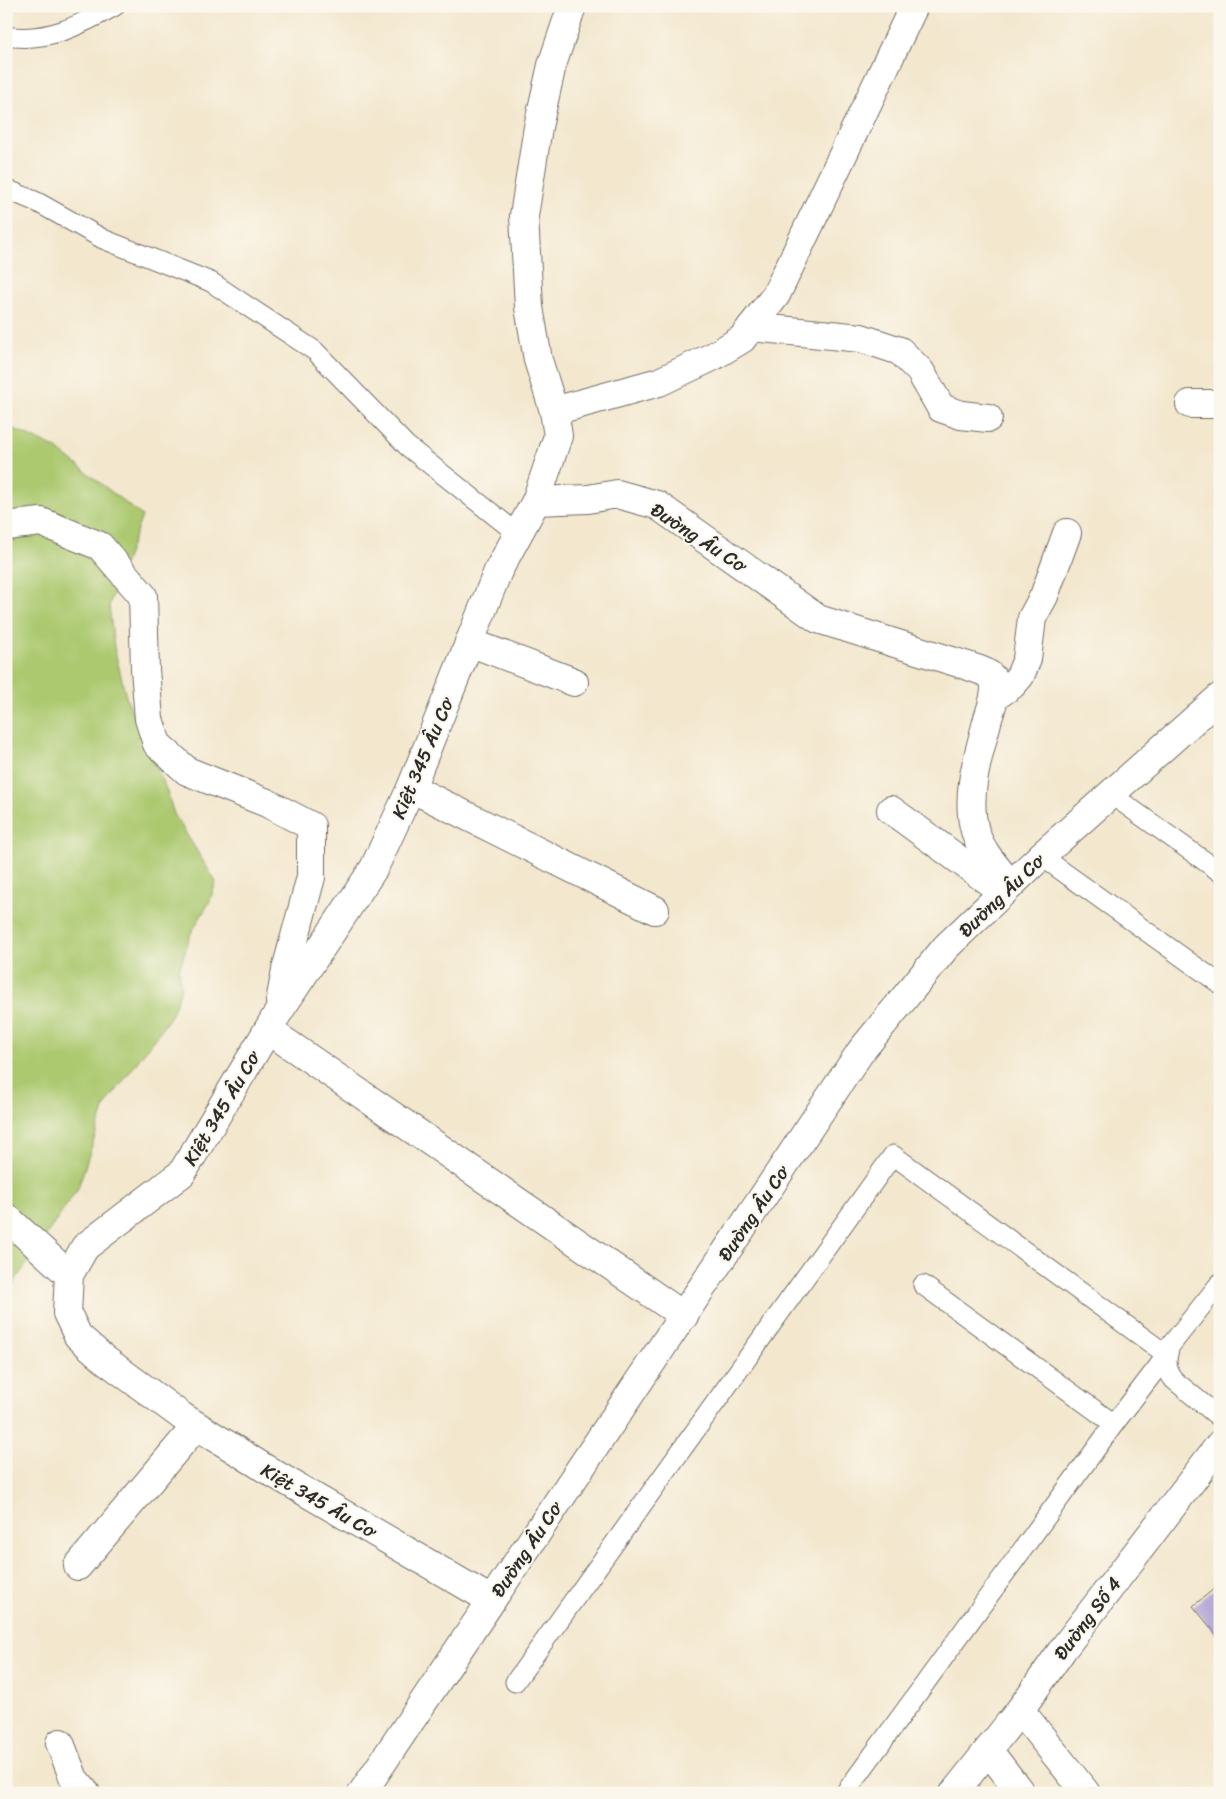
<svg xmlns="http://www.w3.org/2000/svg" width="1226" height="1799" font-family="Sriracha,sans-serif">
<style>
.green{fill:#acc970;stroke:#6c7a4e}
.building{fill:#b7aad8}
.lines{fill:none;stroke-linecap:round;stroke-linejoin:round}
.service-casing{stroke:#716d64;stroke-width:21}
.minor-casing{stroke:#716d64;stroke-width:30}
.tertiary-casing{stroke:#716d64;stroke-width:30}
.secondary-casing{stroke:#716d64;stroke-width:30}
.service{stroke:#fff;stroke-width:19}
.minor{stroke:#fff;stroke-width:28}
.tertiary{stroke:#fff;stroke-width:28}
.secondary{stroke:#fff;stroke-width:28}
.labels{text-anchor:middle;stroke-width:4;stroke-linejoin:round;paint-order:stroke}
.street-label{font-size:19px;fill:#2b2b2b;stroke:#fbf7ec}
</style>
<rect width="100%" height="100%" fill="#fbf7ec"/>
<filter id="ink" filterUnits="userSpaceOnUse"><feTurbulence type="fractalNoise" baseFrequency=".02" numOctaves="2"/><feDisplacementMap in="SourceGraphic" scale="10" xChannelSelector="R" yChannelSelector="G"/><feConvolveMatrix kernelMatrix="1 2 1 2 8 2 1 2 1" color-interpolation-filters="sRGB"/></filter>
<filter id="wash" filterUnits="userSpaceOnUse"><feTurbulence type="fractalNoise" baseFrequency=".0096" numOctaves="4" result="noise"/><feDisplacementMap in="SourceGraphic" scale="20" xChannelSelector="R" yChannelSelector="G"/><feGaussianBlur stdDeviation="1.12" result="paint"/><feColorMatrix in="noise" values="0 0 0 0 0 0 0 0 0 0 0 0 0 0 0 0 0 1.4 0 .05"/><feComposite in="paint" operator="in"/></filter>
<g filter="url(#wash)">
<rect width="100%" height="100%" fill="#f3e7ce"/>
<path class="green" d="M6,425L57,449L142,516L109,605L114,647L126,697L166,789L174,814L216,882L209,903L191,933L179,970L181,990L171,1016L105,1106L78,1188L15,1281L6,1298Z"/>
<g id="blocks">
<path class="building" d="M1220,1584V1639L1193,1606Z"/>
</g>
</g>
<g filter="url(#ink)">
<use href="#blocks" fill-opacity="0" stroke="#716d64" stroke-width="1"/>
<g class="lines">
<g class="service-casing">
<g id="service">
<path d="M6,36C47,43 80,25 115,6"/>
<path d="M6,189L37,202L103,239L211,282L315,351L407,446L518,534"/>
<path d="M1112,795L1220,872"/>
<path d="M1041,856L1220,984"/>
<path d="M1220,1283L1170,1346C1166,1359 1165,1369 1174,1380L1220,1418"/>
<path d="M923,1285L1114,1424"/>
<path d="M515,1682L893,1155L1167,1355L1114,1424L845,1793"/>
</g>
</g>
<g class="minor-casing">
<g id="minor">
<path d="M751,327L861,338L900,351L920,371L941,408L961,415L988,418"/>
<path d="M1190,404H1220"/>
<path d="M554,411L659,382L712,357L742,339L776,295L914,6"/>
<path d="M536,501L588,499L617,494L657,505L818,619L968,666C976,669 991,672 994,681C998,693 990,710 987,722C978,757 965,796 975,831C981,852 997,868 1011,885"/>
<path d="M6,526L41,522L100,546L143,596L145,669L149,719L157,744L187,771L267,803L311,826V877L286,970L280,1002"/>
<path d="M469,642L574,682"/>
<path d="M994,697L1012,685L1020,676L1027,659L1032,618L1044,596L1067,533"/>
<path d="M411,788L655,910"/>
<path d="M891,810L1003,892"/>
<path d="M268,1030L684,1316"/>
<path d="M6,1217L69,1275"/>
<path d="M78,1566L196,1426"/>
<path d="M491,1600L266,1469L183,1417L104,1359L78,1336L67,1313L69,1275L85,1247L182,1173L278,1013L374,868L411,788L498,571L536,501L558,436L554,411L538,360L529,307L524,216L538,127L552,65L572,6"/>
<path d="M60,1743L74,1779L86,1793"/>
</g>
</g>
<g class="tertiary-casing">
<g id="tertiary">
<path d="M1020,1710L1086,1793"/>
<path d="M988,1750L1021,1793"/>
<path d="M954,1793L1020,1710L1063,1649L1220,1444"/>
</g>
</g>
<g class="secondary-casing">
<path id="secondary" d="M362,1793L861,1051L946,947L1041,856L1220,697"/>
</g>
<use href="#service" class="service"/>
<use href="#minor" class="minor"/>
<use href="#tertiary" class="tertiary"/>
<use href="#secondary" class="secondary"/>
</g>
</g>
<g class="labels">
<g class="street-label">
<text transform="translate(699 537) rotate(33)" y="7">Đường Âu Cơ</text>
<text transform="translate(422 758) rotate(-67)" y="7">Kiệt 345 Âu Cơ</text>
<text transform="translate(1001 895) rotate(-44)" y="7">Đường Âu Cơ</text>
<text transform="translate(221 1108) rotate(-59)" y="7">Kiệt 345 Âu Cơ</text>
<text transform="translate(753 1213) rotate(-56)" y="7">Đường Âu Cơ</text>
<text transform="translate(319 1500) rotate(30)" y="7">Kiệt 345 Âu Cơ</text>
<text transform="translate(526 1549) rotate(-56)" y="7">Đường Âu Cơ</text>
<text transform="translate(1087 1618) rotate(-53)" y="7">Đường Số 4</text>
</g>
</g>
<rect width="1226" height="1799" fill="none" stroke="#fbf7ec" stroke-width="25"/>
</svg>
